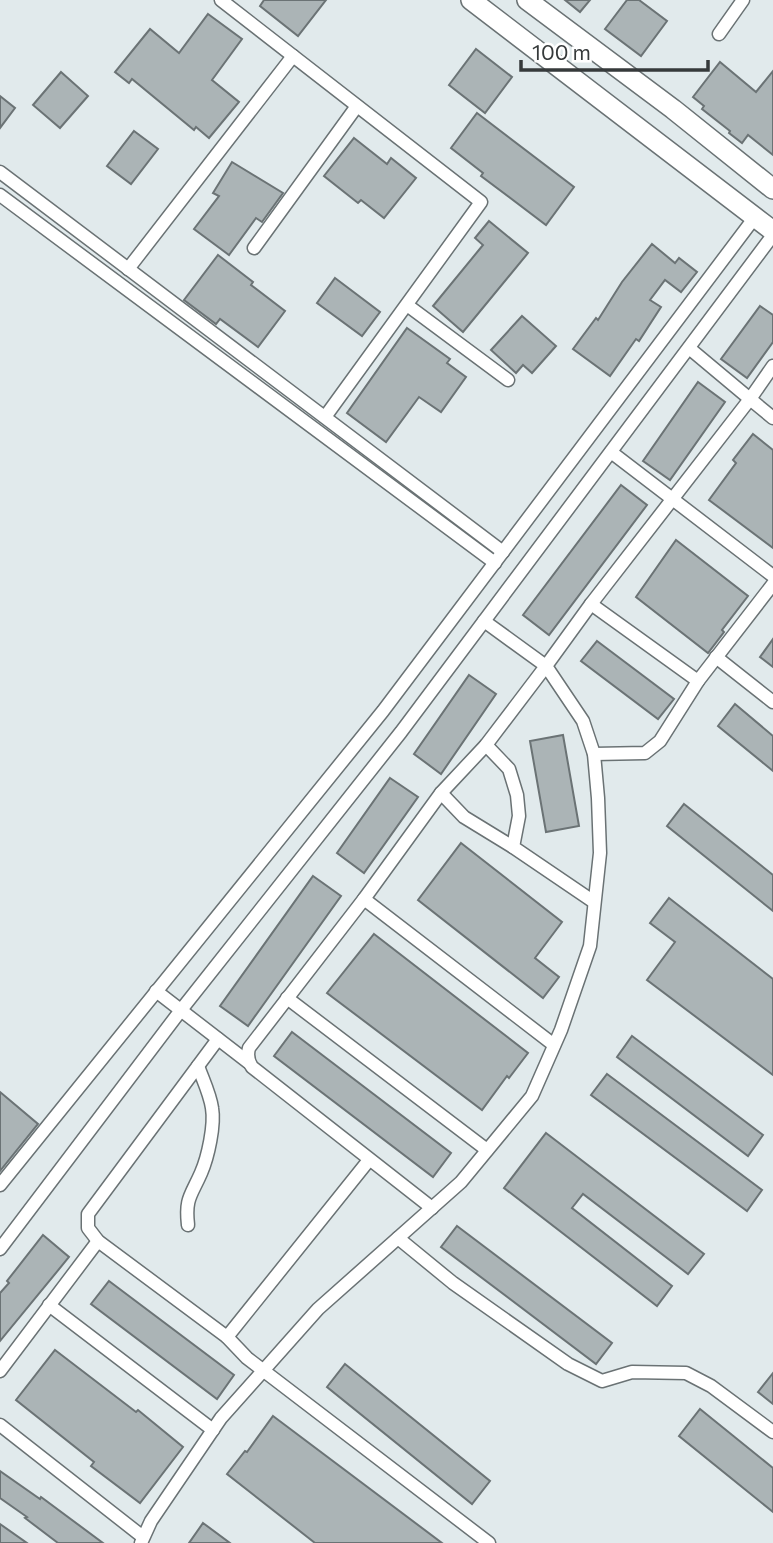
<svg xmlns="http://www.w3.org/2000/svg" width="773" height="1543" font-family="Commissioner,sans-serif">
<style>
.building{fill:#abb4b6;stroke:#6b7375;stroke-width:2}
.lines{fill:none;stroke-linecap:round;stroke-linejoin:round}
.street-casing{stroke:#6a7274;stroke-width:15}
.secondary-casing{stroke:#6a7274;stroke-width:22}
.street{stroke:#fff;stroke-width:12}
.secondary{stroke:#fff;stroke-width:19}
</style>
<rect width="100%" height="100%" fill="#e1eaec"/>
<g class="building">
<path d="M264,0H326L298,36L260,6Z"/>
<path d="M565,0H590L580,12Z"/>
<path d="M627,0H639L667,21L641,56L605,29Z"/>
<path d="M208,14L242,39L212,80L239,102L209,138L196,127L194,130L132,79L129,83L115,72L150,29L179,53Z"/>
<path d="M476,49L512,77L485,113L449,85Z"/>
<path d="M720,62L756,92L773,71V155L748,135L742,143L729,133L730,131L702,109L704,106L693,97Z"/>
<path d="M61,72L88,96L60,128L33,105Z"/>
<path d="M0,96L15,108L0,128Z"/>
<path d="M477,113L574,187L546,225L481,176L483,173L451,148Z"/>
<path d="M134,131L158,149L131,184L107,166Z"/>
<path d="M354,138L387,164L391,158L416,178L384,218L361,200L358,203L324,176Z"/>
<path d="M232,162L283,193L262,222L256,218L229,255L194,229L219,196L213,193Z"/>
<path d="M489,221L528,253L463,332L433,306L483,245L475,238Z"/>
<path d="M652,244L675,263L679,258L697,272L681,292L665,280L650,300L661,307L639,341L636,339L610,376L573,349L596,318L598,320L622,282Z"/>
<path d="M218,255L253,282L251,285L285,311L258,347L220,319L216,324L184,300Z"/>
<path d="M335,278L380,312L362,336L317,303Z"/>
<path d="M760,306L773,315V342L747,378L721,359Z"/>
<path d="M522,316L556,346L532,373L523,365L516,373L491,350Z"/>
<path d="M407,328L450,359L447,363L466,377L441,412L419,397L386,442L347,413Z"/>
<path d="M698,382L725,402L670,480L643,461Z"/>
<path d="M753,434L773,450V548L709,500L736,463L733,460Z"/>
<path d="M621,485L647,505L549,635L523,615Z"/>
<path d="M676,540L748,596L722,630L724,632L708,653L636,597Z"/>
<path d="M773,639V667L760,657Z"/>
<path d="M597,641L674,699L658,719L581,661Z"/>
<path d="M469,675L496,694L441,774L414,754Z"/>
<path d="M735,704L773,736V771L718,726Z"/>
<path d="M563,735L579,826L546,832L530,741Z"/>
<path d="M390,778L418,797L364,873L337,853Z"/>
<path d="M684,804L773,875V911L667,826Z"/>
<path d="M461,843L562,922L535,958L559,977L543,998L418,900Z"/>
<path d="M313,876L341,896L248,1026L220,1006Z"/>
<path d="M669,898L773,979V1075L647,980L675,942L650,923Z"/>
<path d="M374,934L528,1053L509,1078L507,1076L482,1110L327,993Z"/>
<path d="M292,1032L451,1153L433,1177L274,1056Z"/>
<path d="M632,1036L763,1135L748,1156L617,1057Z"/>
<path d="M607,1074L762,1190L747,1211L591,1095Z"/>
<path d="M0,1092L38,1124L0,1171Z"/>
<path d="M546,1133L704,1254L688,1274L583,1194L572,1208L672,1286L657,1306L504,1188Z"/>
<path d="M457,1226L612,1343L596,1364L441,1247Z"/>
<path d="M43,1235L69,1257L0,1341V1293L9,1283L7,1281Z"/>
<path d="M109,1281L234,1375L217,1399L91,1304Z"/>
<path d="M55,1350L136,1412L138,1410L183,1447L140,1503L91,1466L94,1462L16,1400Z"/>
<path d="M345,1364L490,1481L472,1504L327,1387Z"/>
<path d="M773,1373V1404L758,1392Z"/>
<path d="M700,1409L773,1468V1512L679,1436Z"/>
<path d="M273,1416L442,1543H315L227,1474L245,1451L247,1452Z"/>
<path d="M0,1471L40,1499L41,1497L103,1543H58L25,1518L27,1517L0,1498Z"/>
<path d="M203,1523L230,1543H189Z"/>
<path d="M0,1524L27,1543H0Z"/>
</g>
<g class="lines">
<g class="street-casing">
<g id="street">
<path d="M221,0L481,202L325,417"/>
<path d="M719,34L743,0"/>
<path d="M0,172L503,552"/>
<path d="M0,195L495,563"/>
<path d="M254,248L357,106"/>
<path d="M128,269L293,56"/>
<path d="M407,305L508,380"/>
<path d="M689,348L750,399L773,366"/>
<path d="M611,452L773,576"/>
<path d="M591,604L698,681L773,584"/>
<path d="M716,657L773,702"/>
<path d="M486,745L509,769L517,795L519,816L513,847L594,902"/>
<path d="M594,754L645,753L660,741L698,681"/>
<path d="M441,793L464,817L513,847"/>
<path d="M364,899L554,1045"/>
<path d="M156,991L248,1062"/>
<path d="M287,998L487,1150"/>
<path d="M218,1039L88,1214V1228L98,1241L227,1337"/>
<path d="M369,1160L227,1337L247,1358L489,1543"/>
<path d="M0,1185L383,711L755,217"/>
<path d="M432,1208L252,1067C248,1061 247,1055 249,1048L364,899L441,793L486,745L546,666L484,621"/>
<path d="M188,1225C185,1198 191,1196 201,1173C208,1157 215,1125 212,1108C210,1094 203,1080 198,1066"/>
<path d="M398,1238L453,1283L568,1364L602,1381L632,1372L686,1373L711,1386L773,1432"/>
<path d="M0,1249L181,1010L401,732L773,235"/>
<path d="M49,1305L213,1430"/>
<path d="M0,1371L98,1241"/>
<path d="M0,1425L143,1537"/>
<path d="M141,1543L151,1521L221,1418L318,1309L461,1182L532,1096L561,1030L590,946L600,853L598,798L594,754L583,721L546,666L591,604L750,399L773,418"/>
</g>
</g>
<g class="secondary-casing">
<g id="secondary">
<path d="M471,0L773,231"/>
<path d="M527,0L673,109L773,189"/>
</g>
</g>
<use href="#street" class="street"/>
<use href="#secondary" class="secondary"/>
</g>
<path d="M521 60v10h187v-10" fill="none" stroke="#363a3b" stroke-width="3.5"/>
<text x="532" y="60" font-size="21" fill="#363a3b" stroke="#ffffff" stroke-width="5" paint-order="stroke">100 m</text>
</svg>
